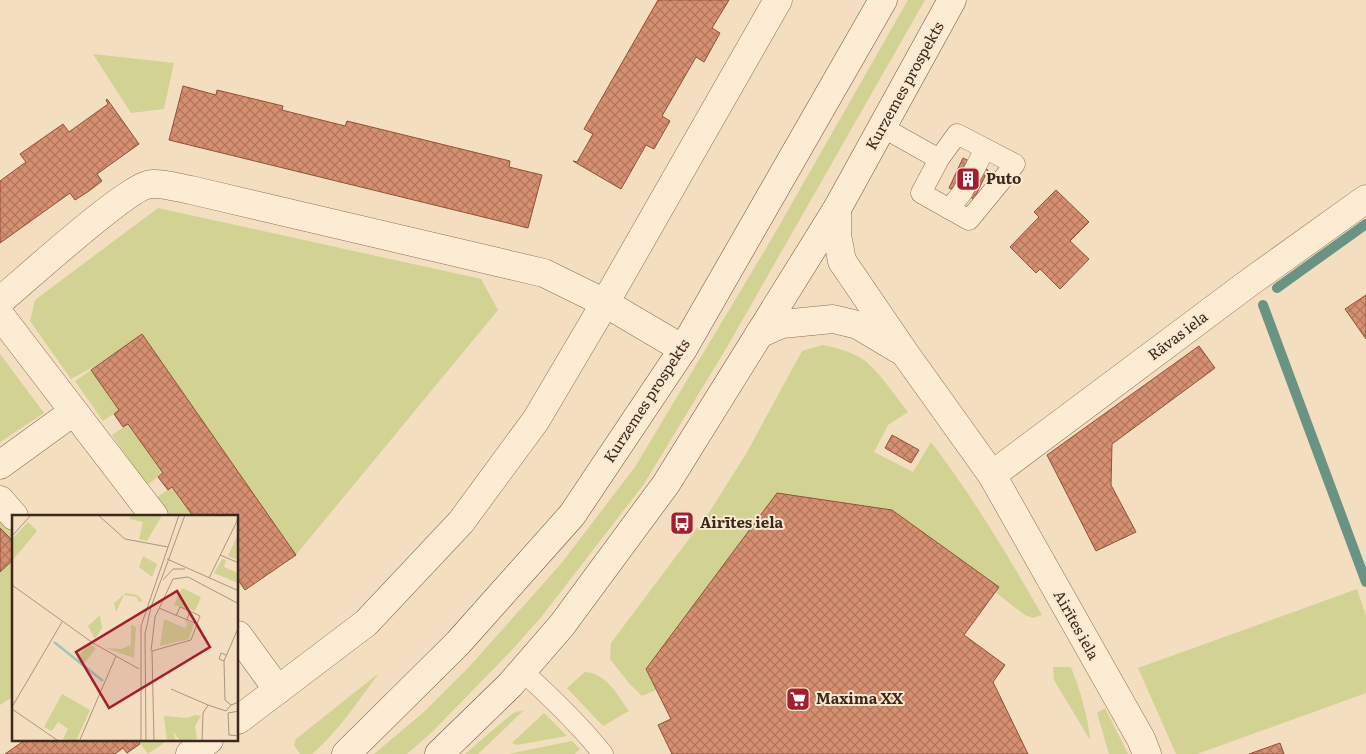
<svg xmlns="http://www.w3.org/2000/svg" width="1366" height="754" font-family="Literata,serif">
<style>
.grass{fill:#d2d292}
.lines{fill:none;stroke-linecap:round;stroke-linejoin:round}
.stream{stroke:#699484;stroke-width:10}
.building{fill:url(#building-cross-hatch);stroke:#905138}
.service-casing{stroke:#8e6d55;stroke-width:21}
.minor-casing{stroke:#8e6d55;stroke-width:29}
.secondary-casing{stroke:#704e39;stroke-width:29}
.service{stroke:#fdecd4;stroke-width:20}
.minor{stroke:#fdecd4;stroke-width:28}
.secondary{stroke:#fdecd4;stroke-width:28}
.labels{text-anchor:middle;stroke-width:4;stroke-linejoin:round;paint-order:stroke}
.street-label{font-size:15px;fill:#3c281c;stroke:#f9e9d0}
.poi-label{font-size:15px;font-weight:bold;fill:#3c281c;stroke:#f9e9d0;text-anchor:start}
.inset-river{fill:none;stroke:#a3c4b7;stroke-width:2.5}
.inset-road{fill:none;stroke:#aa957e;stroke-width:1}
.view{fill:#a41e2e;fill-opacity:0.15;stroke:#a41e2e;stroke-width:2.5}
.inset-edge{fill:none;stroke:#3c281c;stroke-width:2.5}
</style>
<defs>
<pattern id="building-cross-hatch" width="8" height="8" patternUnits="userSpaceOnUse" patternTransform="scale(1.25)"><rect width="8" height="8" fill="#d69071"/><path d="M0 0l8 8M0 8l8-8" fill="none" stroke="#af765c"/></pattern>
</defs>
<rect width="100%" height="100%" fill="#f3dec0"/>
<g class="grass">
<path d="M908,0H925L727,347L644,484L542,616L511,651L432,732L407,754H374L425,711L469,667L560,565L635,467L771,240Z"/>
<path d="M93,54L174,63L164,109L131,113Z"/>
<path d="M158,208L481,279L498,310L295,556L141,335L95,366L71,379L30,321L35,300Z"/>
<path d="M823,345C836,348 849,351 861,358C877,368 896,397 908,412L888,425L874,452L913,472L931,442C973,497 1007,554 1042,615L1033,618L1025,615L995,592L998,587L892,510L646,669L656,690L642,696L629,683L610,659L611,643L710,511L746,454L802,351Z"/>
<path d="M0,354L44,413L0,442Z"/>
<path d="M91,370L119,410L103,421L75,381Z"/>
<path d="M128,424L163,473L147,485L112,435Z"/>
<path d="M172,487L193,516H169L156,498Z"/>
<path d="M0,517L14,532V696L0,705Z"/>
<path d="M1357,589L1366,616V693L1197,754H1176L1138,668Z"/>
<path d="M1053,667H1071C1080,691 1088,715 1090,740L1054,680Z"/>
<path d="M585,672C608,674 617,695 629,711L603,726L567,688Z"/>
<path d="M379,673C358,701 339,731 312,754H300L294,745L296,739Z"/>
<path d="M1105,708L1128,754H1109L1097,713Z"/>
<path d="M524,710L478,754H465L513,713Z"/>
<path d="M544,713L567,736L517,745L512,743Z"/>
<path d="M138,740H168L148,754Z"/>
<path d="M572,741L580,749L575,754H508Z"/>
</g>
<g class="lines">
<g class="stream">
<path d="M1277,288L1366,224"/>
<path d="M1263,305L1366,582"/>
</g>
</g>
<g class="building">
<path d="M658,0H729L712,28L720,33L704,62L696,57L662,116L670,121L654,149L646,145L621,189L573,161L577,162L593,134L584,129Z"/>
<path d="M183,86L216,95L217,90L283,106L282,110L345,126L347,121L510,161L509,167L542,175L528,228L169,140Z"/>
<path d="M107,99L139,144L97,174L102,181L89,191L75,200L70,193L0,243V181L26,162L20,154L63,124L69,132L108,104L106,100Z"/>
<path d="M963,158L988,170L974,199L949,188Z"/>
<path d="M1056,190L1089,222L1070,241L1089,259L1060,289L1040,269L1036,273L1010,247L1039,217L1034,212Z"/>
<path d="M1366,295V339L1345,309Z"/>
<path d="M142,334L296,555L245,590L238,580V516H193L172,487L168,490L158,477L163,473L128,424L123,427L114,414L119,410L91,370Z"/>
<path d="M1199,346L1215,368L1112,444L1111,485L1136,532L1096,551L1047,455Z"/>
<path d="M892,435L919,450L911,463L885,448Z"/>
<path d="M777,493L892,510L999,587L964,635L1005,665L993,682L1028,754H672L658,725L671,719L646,669Z"/>
<path d="M0,528L14,542V559L0,572Z"/>
<path d="M25,740H138L140,744L127,753L123,748L115,754H5Z"/>
<path d="M1280,743L1284,754H1249Z"/>
</g>
<g class="lines">
<g class="service-casing">
<g id="service">
<path d="M882,127L939,159L921,193L969,220L1015,164L957,134L939,159"/>
<path d="M949,209L962,193L985,149"/>
<path d="M522,671C551,697 579,724 603,754"/>
</g>
</g>
<g class="minor-casing">
<g id="minor">
<path d="M837,209V235L842,261L904,352L992,475L1141,739L1147,754"/>
<path d="M0,301C23,282 130,184 152,184C164,183 179,188 191,190L544,273L605,303L778,0"/>
<path d="M0,315L154,516"/>
<path d="M759,334L782,324L833,319L858,325L898,349"/>
<path d="M0,465L73,412"/>
<path d="M992,475L1250,282L1366,199"/>
<path d="M0,500L14,516"/>
<path d="M238,635L278,690"/>
<path d="M238,720L366,623L461,522L536,420L605,303L683,349"/>
<path d="M190,754L209,740"/>
</g>
</g>
<g class="secondary-casing">
<g id="secondary">
<path d="M346,754L458,643L572,515L683,349L883,0"/>
<path d="M439,754L510,685L562,625L666,484L837,209L952,0"/>
</g>
</g>
<use href="#service" class="service"/>
<use href="#minor" class="minor"/>
<use href="#secondary" class="secondary"/>
</g>
<defs>
<g id="building-square" transform="scale(1.25)"><rect x="-9" y="-9" width="18" height="18" rx="4" fill="#a41e2e" stroke="#f9e9d0"/><path d="M-4-6H4V6H1V3H-1V6H-4ZM-2.5-4.3h1.7v1.8h-1.7ZM.8-4.3h1.7v1.8H.8ZM-2.5-1h1.7V.8h-1.7ZM.8-1h1.7V.8H.8Z" fill="#fff"/></g>
<g id="bus-square" transform="scale(1.25)"><rect x="-9" y="-9" width="18" height="18" rx="4" fill="#a41e2e" stroke="#f9e9d0"/><path d="M-5-6H5V4H4V6H2V4H-2V6H-4V4H-5ZM-3.5-4V0h7V-4ZM-3.5 1.2v1.5H-2V1.2ZM2 1.2v1.5H3.5V1.2Z" fill="#fff"/></g>
<g id="supermarket-square" transform="scale(1.25)"><rect x="-9" y="-9" width="18" height="18" rx="4" fill="#a41e2e" stroke="#f9e9d0"/><path d="M-6-5.5h2.5l.6 2H6L4.5 2H-2.5L-4.4-4H-6ZM-1.5 3.2a1.3 1.3 0 1 0 .1 0ZM3 3.2a1.3 1.3 0 1 0 .1 0Z" fill="#fff"/></g>
</defs>
<g fill-rule="evenodd">
<use href="#building-square" x="968" y="179"/>
<use href="#bus-square" x="682" y="523"/>
<use href="#supermarket-square" x="798" y="699"/>
</g>
<g class="labels">
<g class="street-label">
<text transform="translate(905 86) rotate(-61)" y="5">Kurzemes prospekts</text>
<text transform="translate(1178 336) rotate(-37)" y="5">Rāvas iela</text>
<text transform="translate(647 401) rotate(-57)" y="5">Kurzemes prospekts</text>
<text transform="translate(1076 625) rotate(61)" y="5">Airītes iela</text>
</g>
<g class="poi-label">
<text x="986" y="184">Puto</text>
<text x="700" y="528">Airītes iela</text>
<text x="816" y="704">Maxima XX</text>
</g>
</g>
<g transform="translate(12 515)">
<rect width="226" height="226" fill="#f3dec0"/>
<path d="M16,7L25,16L0,46V24ZM226,19V45L216,41ZM131,41L145,49L140,62L127,52ZM210,44L214,45L212,52L226,58V68L202,58ZM170,73L189,82L183,96L162,90ZM114,78L125,80L131,86L126,87L125,82L112,80L104,97L102,88ZM152,104L173,113L175,109L172,105L182,109L177,124L148,131ZM119,110L124,112L122,143L94,133L109,134L119,130ZM77,128L84,133L72,149L65,143ZM50,179L78,195L64,226L51,224L56,214L46,207L40,216L32,212ZM183,200L189,201L183,211L185,224L168,226L161,216L163,224L167,226H155L152,201L175,203Z" fill="#d2d292"/>
<path d="M119,0H150L135,26L127,24L131,7L117,4ZM88,100L90,113L83,124L76,111Z" fill="#d2d292"/>
<path class="inset-river" d="M42,127L91,166"/>
<path class="inset-road" d="M86,0L113,24L156,32M0,21L19,0M208,40L227,48M155,44L227,76M197,63L227,2M151,65L161,54H173M0,70L81,128L127,154M147,93L185,109M164,101L168,92L178,96M227,111L212,146L213,185L219,190L227,187M139,136L143,102L161,64L176,62L227,89M212,146L207,144L209,138L214,140M159,174L196,190M0,192L50,107M0,194L48,227M227,196L216,198L217,220L227,221M67,227L104,141M129,227V111L167,0M134,227L133,119L139,92L173,0M142,227L140,136L179,125L188,101L178,96L175,105M190,227L191,198L196,190L214,196L219,190"/>
<path class="view" d="M165,76L198,132L97,193L64,137Z"/>
<rect width="226" height="226" class="inset-edge"/>
</g>
</svg>
